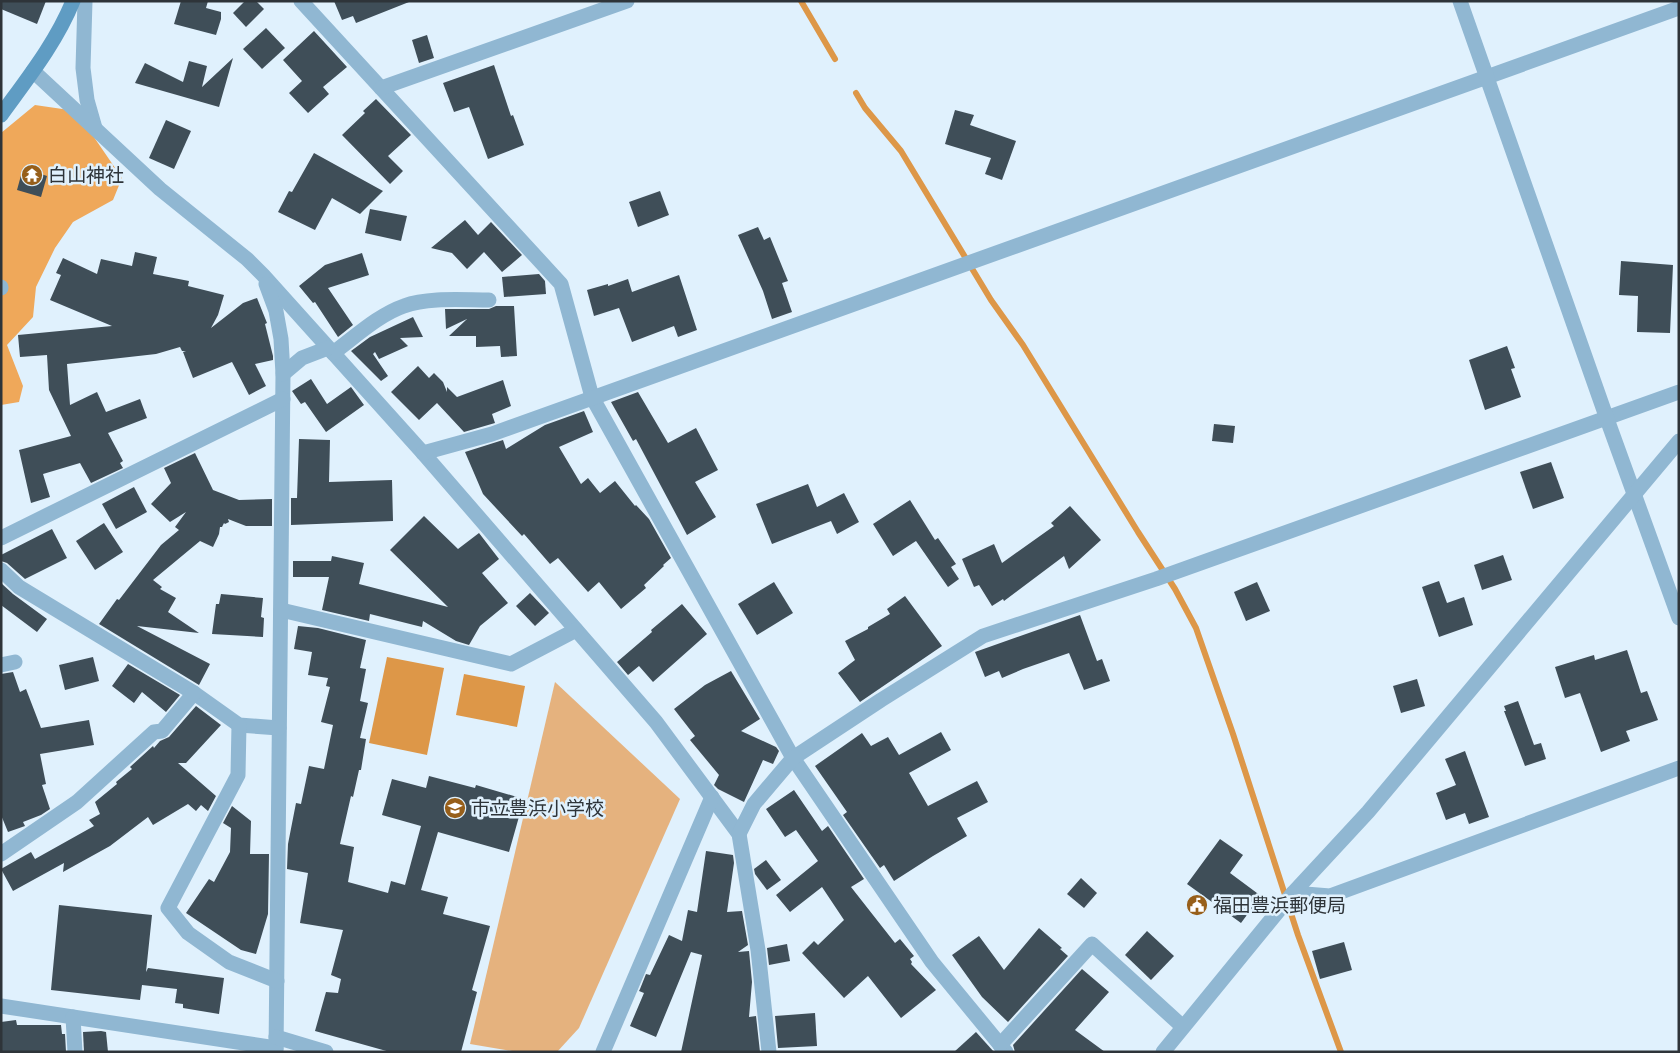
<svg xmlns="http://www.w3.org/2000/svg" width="1680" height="1053" font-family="Signika,'Noto Sans JP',sans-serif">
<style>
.green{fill:#e5b27e}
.forest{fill:#efa85a}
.water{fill:#dd9748}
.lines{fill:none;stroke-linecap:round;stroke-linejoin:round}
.stream{stroke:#dd9748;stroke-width:6}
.building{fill:#3f4e58}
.minor{stroke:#90b7d2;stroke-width:15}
.tertiary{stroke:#90b7d2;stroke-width:15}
.secondary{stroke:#5f9cc3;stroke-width:15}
.labels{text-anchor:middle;stroke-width:5;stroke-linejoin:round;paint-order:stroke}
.poi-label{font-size:19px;fill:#2e3439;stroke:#e0f1fd;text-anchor:start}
</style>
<rect width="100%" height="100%" fill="#e0f1fd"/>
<path class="green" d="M555,682L680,799L579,1028L557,1052H518L470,1044Z"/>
<path class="forest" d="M35,105L76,111L122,178L113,200L73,222L55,248L36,287L33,317L7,345L23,386L19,402L1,405V133Z"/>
<g class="water">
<path d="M387,657L444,668L427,755L369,743Z"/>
<path d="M464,674L525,686L517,727L456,715Z"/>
</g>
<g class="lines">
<g class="stream">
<path d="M801,1L835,59"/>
<path d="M856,93L865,108L901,151L991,300L1023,345L1138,532L1175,589L1196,628L1233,734L1298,935L1341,1052"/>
</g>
</g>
<g class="building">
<path d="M1,1H46L37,24L1,9Z"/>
<path d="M181,1H208L206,8L221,12V19L216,35L174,24Z"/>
<path d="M245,1H256L264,9L246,27L233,13Z"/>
<path d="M334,1H409V2L356,23L353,16L342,20Z"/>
<path d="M266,28L285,48L262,69L243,49Z"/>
<path d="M314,31L347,67L323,87L329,94L308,113L289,93L302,81L283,60Z"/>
<path d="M427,35L434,58L419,63L412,40Z"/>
<path d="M233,58L219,107L135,83L145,63L183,82L189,61L207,66L202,87Z"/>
<path d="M494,65L511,116L513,115L524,145L488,159L469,107L454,112L443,83Z"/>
<path d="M376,99L411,135L388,156L403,171L390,184L342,135L365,113L363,111Z"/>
<path d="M955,110L974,115L970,125L1016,141L1002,180L985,174L991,158L945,144Z"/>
<path d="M166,120L191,131L174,169L149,158Z"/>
<path d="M314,153L383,191L360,214L332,198L315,230L278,212L289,191L292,192Z"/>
<path d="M23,168L47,176L41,197L17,190Z"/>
<path d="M660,191L669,215L638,227L629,202Z"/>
<path d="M370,209L407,216L401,241L365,233Z"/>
<path d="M465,220L478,235L491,222L522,255L502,272L484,252L467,269L452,253L431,248Z"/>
<path d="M758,227L764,240L770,237L788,281L782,283L792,312L772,319L763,291L738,235Z"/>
<path d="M135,252L157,257L153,274L189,281L188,286L224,295L218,315L211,328L243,303L257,298L267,323L265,324L273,356V360L255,364L266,386L249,395L232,362L193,378L183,352L186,351H182L180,347L156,354L67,364L70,405L97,392L106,412L140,399L147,418L108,433L123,461L120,463L123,468L91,483L80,463L43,474L50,497L31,503L19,450L71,436L49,390L47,355L20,357L18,335L112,326L50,300L61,275L56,273L63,258L97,274L101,259L132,266Z"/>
<path d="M362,253L369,275L328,288L353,325L338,337L315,302L313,303L299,286L325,265Z"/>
<path d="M1621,261L1673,265L1670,333L1637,332L1638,296L1619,295Z"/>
<path d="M539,274L545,281L546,294L504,297L502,277Z"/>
<path d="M679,275L697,330L678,337L674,326L632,342L619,308L594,316L587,290L608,284V286L628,279L632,292Z"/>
<path d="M496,306H514L517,356L501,357L500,346L476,347V336H449L467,319L446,329L445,309H489Z"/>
<path d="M413,317L423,337L400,338L408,346L379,359L375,352L373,354L388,376L381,381L351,351L370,337Z"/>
<path d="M1507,346L1515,368L1511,369L1521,397L1485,410L1469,360Z"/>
<path d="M418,366L429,378L434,373L443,382L447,392V387L457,397L503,380L511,406L492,414L495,423L464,432L437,403L419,420L391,392Z"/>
<path d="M311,379L327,404L351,387L364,405L326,432L305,402L301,404L292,391Z"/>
<path d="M638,392L668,443L696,428L718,470L695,482L716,517L687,535L636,439L633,441L611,402Z"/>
<path d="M584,411L593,432L559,447L581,484L588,478L600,493L615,481L635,506L636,505L649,519L671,558L663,565L664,566L644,585L646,588L621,609L599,582L588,592L558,558L550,564L524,534L522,536L483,494L465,452L503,440L506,449L545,425Z"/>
<path d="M1214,424L1235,426L1233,443L1212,441Z"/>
<path d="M299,439L330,440L329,482L392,480L393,521L291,525V498H297Z"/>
<path d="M195,453L213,490L239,500L272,499V526H246L228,519L229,522L225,524L224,523L222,527H220L219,534L213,547L200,541L153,580L162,587L160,589L176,598L168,612L199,633L137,626L210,664L199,685L99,624L117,599L119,600L161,545L179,530L175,527L186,512L170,522L151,504L171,483L164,468Z"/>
<path d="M1551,462L1564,498L1533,509L1520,472Z"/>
<path d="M808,484L817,507L844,493L859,522L837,534L831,521L772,544L756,504Z"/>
<path d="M134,487L147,512L116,529L102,504Z"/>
<path d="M910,500L935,540L938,538L956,564L951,567L959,579L948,587L916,541L893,556L873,524Z"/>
<path d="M1070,506L1101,540L1069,569L1064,556L1004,601L1003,599L992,606L979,585L974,587L962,559L994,544L1002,563L1054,526L1051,523Z"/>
<path d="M424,516L458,549L479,533L499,559L482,573L508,603L480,626L469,645L456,641L423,621L422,627L370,614L369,621L322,610L329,577H293V561H331L332,556L364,563L359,584L448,607L390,550Z"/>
<path d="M104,523L123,552L95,570L76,541Z"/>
<path d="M52,529L67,558L25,579L7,563L1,561V555Z"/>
<path d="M1503,555L1512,580L1482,590L1474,565Z"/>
<path d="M1439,581L1447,603L1464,597L1473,625L1439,637L1422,587Z"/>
<path d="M774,582L793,613L757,635L738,604Z"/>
<path d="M1257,582L1270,611L1246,621L1234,592Z"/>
<path d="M1,583L13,594L47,619L37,632L1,605Z"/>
<path d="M530,593L549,613L535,626L516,606Z"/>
<path d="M221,594L263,598L261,617L264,618L263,637L212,634L216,604H219Z"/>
<path d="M905,596L942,646L860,702L838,673L855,660L845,641L868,629V627L890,614L887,609Z"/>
<path d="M682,604L707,634L653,682L639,666L628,675L617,662L652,632L651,630Z"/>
<path d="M1080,615L1097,661L1102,659L1110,681L1084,690L1069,653L1023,669L1002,678L999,671L985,677L975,652Z"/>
<path d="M298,626L318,628L366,640L360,668L366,669L360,701L368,703L360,738L366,739L361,770H359L353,797L351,796L340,844L354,847L348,882L388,893L391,881L405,885L421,826L382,815L392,779L426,788L429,776L475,788L476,785L524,799L509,852L438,832L421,890L448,897L443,914L490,926L472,990L477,992L461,1052H390L315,1031L326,992L338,993L341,979L331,975L343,930L300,923L308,873L287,869L288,844L296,803L301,804L309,766L324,769L333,725L321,722L330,687L326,686L328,678L308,675L312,652L294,649Z"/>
<path d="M1627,650L1641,693L1647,691L1658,720L1626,731L1630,741L1601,752L1580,693L1565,698L1555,667L1594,655L1595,660Z"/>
<path d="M93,657L99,681L65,690L59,665Z"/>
<path d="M128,664L180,695L166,712L142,692L134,703L112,686Z"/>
<path d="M731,671L760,719L741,731L776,747L779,751L773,764L763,760L744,802L718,789L714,785L719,775L690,740L695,736L674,709L705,685Z"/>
<path d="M13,672L20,692L26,689L41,728L89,720L94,745L40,754L46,784L42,785L50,809L41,815L23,822L25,826L8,832L1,815V674Z"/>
<path d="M1417,679L1425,706L1401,713L1393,686Z"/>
<path d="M1518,701L1534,745L1541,743L1546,759L1525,766L1504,711H1506L1504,706Z"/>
<path d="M196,706L221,725L186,763H178L216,796L208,811L201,805L196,811L188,804L153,825L148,817L110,846L63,872L64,863L13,891L1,869L31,852L35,859L94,826L89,820L100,814L95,802L117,784L116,782L132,769L130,767L153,746L154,748L160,741L169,737Z"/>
<path d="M941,732L951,750L909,773L928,806L977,781L988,802L957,818L967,836L933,856L894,881L884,865L880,868L843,815L847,812L815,766L862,733L871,746L888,737L899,755Z"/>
<path d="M1465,751L1489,817L1469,824L1465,813L1446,820L1436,793L1456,785L1445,759Z"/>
<path d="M794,790L822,831L828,826L864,879L851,887L895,943L900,939L914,956L910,959L912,962L911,964L936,990L901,1018L868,976L844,998L802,953L814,941L818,945L844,920L822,887L790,912L776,895L818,861L796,830L785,837L766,809Z"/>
<path d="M232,806L251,821L250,854H269L268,914L256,954L241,950L186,913L209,879L214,882L230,852L231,828L223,823Z"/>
<path d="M1220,839L1243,855L1230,873L1261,896L1241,923L1187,884Z"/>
<path d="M706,851L733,855L734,863L727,912L742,911L748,945L738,952L749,951L752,982L749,1017L756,1016L760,1052H681L702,955L691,952L656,1037L630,1026L644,993L639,991L640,989L646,974L650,975L669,935L682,941L688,910L697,912Z"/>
<path d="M766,860L781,880L767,890L755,874L754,869Z"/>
<path d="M1081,878L1097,893L1084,908L1067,894Z"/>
<path d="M59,905L152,915L146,972L148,968L224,978L219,1014L183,1008V1004L175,1003L177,989L142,985L140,1000L51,990Z"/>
<path d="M1039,928L1062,948L1060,949L1068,956L1008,1022L982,997L952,955L979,936L1004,970Z"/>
<path d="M1147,931L1174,956L1151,980L1125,955Z"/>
<path d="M1344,942L1352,970L1320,979L1312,951Z"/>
<path d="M787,944L790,961L769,965L767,948Z"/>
<path d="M1082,969L1109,992L1075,1030L1105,1052H1015L1013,1045Z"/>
<path d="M815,1013L817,1046L778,1048L775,1016Z"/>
<path d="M16,1020L17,1025H61L62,1034H65L66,1052H1V1022Z"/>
<path d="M101,1031L106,1032L108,1052H84L83,1032Z"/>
<path d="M976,1032L994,1052H954Z"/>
</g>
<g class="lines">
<g class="minor">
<path d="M85,1L83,68L87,100L95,128"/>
<path d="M301,1L561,284L592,397L793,758L932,962L1006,1052"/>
<path d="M33,71L160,189L247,259L263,275L423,453L656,722L739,834L758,950L769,1052"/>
<path d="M381,88L627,1"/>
<path d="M266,284L276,311L281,339L283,374L276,1052"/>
<path d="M1,287V288"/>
<path d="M333,353C355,337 378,315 404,306C428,297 463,300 489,300"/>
<path d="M283,374L302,358L328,348"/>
<path d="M423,453L492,434L1679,8"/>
<path d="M1,538L283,399"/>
<path d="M1,570L19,587L194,693L239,725L279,728"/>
<path d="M281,610L511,664L576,630"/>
<path d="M1,665L15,662"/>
<path d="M239,725L238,775L168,908L188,933L229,962L277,981"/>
<path d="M739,834L754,804L793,758L881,700L983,636L1156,579L1679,392"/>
<path d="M1,854L77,802L154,732L162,731L194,693"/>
<path d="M1293,893L1330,896L1679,768"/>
<path d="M1,1006L276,1048"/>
<path d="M73,1017L75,1052"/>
<path d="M276,1037L326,1052"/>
<path d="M1000,1045L1092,944L1183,1027"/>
<path d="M603,1052L712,797"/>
</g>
<g class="tertiary">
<path d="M1460,1L1607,419L1679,618"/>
<path d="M1163,1052L1293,893L1368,812L1679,441"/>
</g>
<path class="secondary" d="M1,115C27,79 56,43 73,1"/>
</g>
<defs>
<g id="temple-disc" transform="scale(1.125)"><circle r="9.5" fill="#975f1a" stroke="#e0f1fd"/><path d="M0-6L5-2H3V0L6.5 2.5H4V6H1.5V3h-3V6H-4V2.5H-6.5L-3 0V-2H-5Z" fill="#fff"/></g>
<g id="school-disc" transform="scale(1.125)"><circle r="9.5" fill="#975f1a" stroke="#e0f1fd"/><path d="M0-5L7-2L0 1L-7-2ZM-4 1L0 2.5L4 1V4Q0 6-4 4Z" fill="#fff"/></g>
<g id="civic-disc" transform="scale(1.125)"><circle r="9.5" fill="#975f1a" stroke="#e0f1fd"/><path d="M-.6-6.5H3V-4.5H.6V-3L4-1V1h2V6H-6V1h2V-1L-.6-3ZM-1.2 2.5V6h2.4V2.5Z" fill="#fff"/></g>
</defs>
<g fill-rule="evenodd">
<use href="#temple-disc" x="32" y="175"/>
<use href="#school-disc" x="455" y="808"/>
<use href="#civic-disc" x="1197" y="905"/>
</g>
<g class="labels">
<g class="poi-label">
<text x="48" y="182">白山神社</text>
<text x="471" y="815">市立豊浜小学校</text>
<text x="1213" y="912">福田豊浜郵便局</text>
</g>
</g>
<rect width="1680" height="1053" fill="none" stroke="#2e3439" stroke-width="5"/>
</svg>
